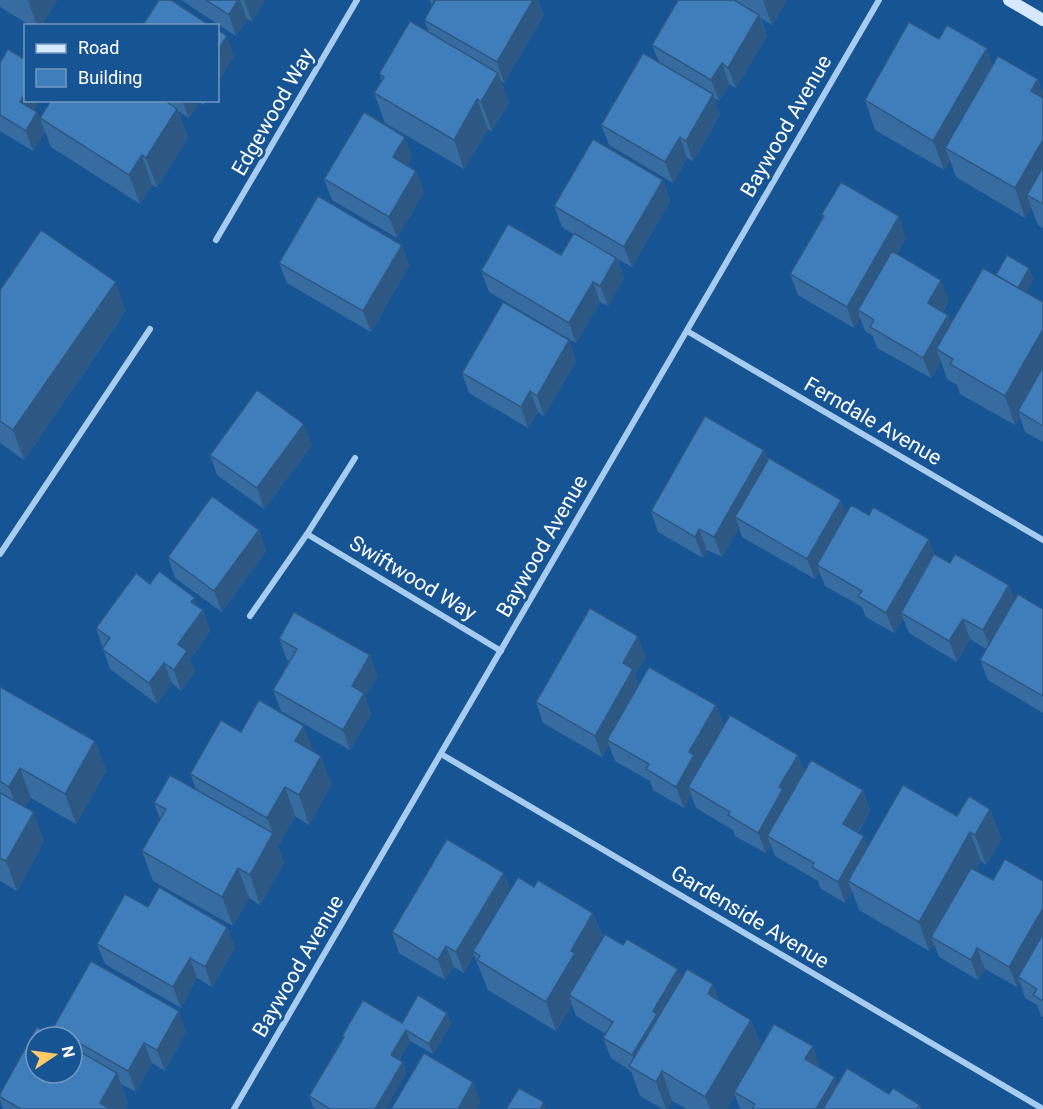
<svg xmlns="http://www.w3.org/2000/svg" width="1043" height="1109" font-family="Roboto,sans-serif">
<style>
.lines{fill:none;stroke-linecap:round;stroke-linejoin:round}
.street{stroke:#a8ccf0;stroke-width:6}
.secondary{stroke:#d6e8fb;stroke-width:12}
.wall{fill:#376ca1}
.shaded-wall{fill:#2d5883}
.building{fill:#407ebb;stroke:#2d5883;stroke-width:1.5}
.labels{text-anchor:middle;stroke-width:6;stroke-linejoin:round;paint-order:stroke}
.street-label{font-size:21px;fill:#fff;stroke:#175494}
</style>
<rect width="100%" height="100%" fill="#175494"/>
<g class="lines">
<g class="street">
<path d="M216,240L357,0"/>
<path d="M687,331L1043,540"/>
<path d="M307,534L501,651"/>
<path d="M0,554L150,329"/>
<path d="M250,616L307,534L355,458"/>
<path d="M441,754L1043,1109"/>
<path d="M234,1109L879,0"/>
</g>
<path class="secondary" d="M1009,0L1043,20"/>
</g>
<g class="wall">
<path d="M0,0H57L41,26H31L0,7Z"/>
<path d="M181,0H265L252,21L247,19L236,36Z"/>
<path d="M430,0H538L544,15L504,83L501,81L509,102L492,131L488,129L464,169L385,123L374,93L382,81L379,74L429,32L424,20L432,6Z"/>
<path d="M678,0H787L772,25L761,18L767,36L736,88L729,84L719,101L714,98L720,115L693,161L687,158L673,183L609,145L601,125L659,62L652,45Z"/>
<path d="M939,39L993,65L1043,92V228L1038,225L1031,207L1025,218L956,177L950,160L944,170L875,130L865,100Z"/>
<path d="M0,63L34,110L37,112L45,132L33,151L0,131Z"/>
<path d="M51,100H206L203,105L199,102L189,118L178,111L188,138L157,187L152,185L140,204L51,147L40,118Z"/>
<path d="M412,157L407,166L416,171L424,192L397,238L332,200L324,179Z"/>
<path d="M663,180L670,201L632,267L617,259L624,278L608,306L600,302L576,343L489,292L481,271L561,255L573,234L562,227L554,206Z"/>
<path d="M821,215L906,237L897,254L949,300L943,312L948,315L951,323L996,275L1029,268L1033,279L1026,292L1043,302V442L1025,432L1020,417L1015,425L960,394L957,385L947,379L941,361L931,378L877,348L873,336L865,331L860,318L854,328L798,295L790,274L822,218Z"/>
<path d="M402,245L409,266L371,332L287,283L279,263Z"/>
<path d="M0,290L126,311L24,460L0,443Z"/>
<path d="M569,340L576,361L544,416L538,412L528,428L469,393L462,373Z"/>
<path d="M312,445L264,509L217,475L210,455Z"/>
<path d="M764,450L768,459L846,514L934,554L950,563L1009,585L1014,600L1043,609V713L988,680L980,660L986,649L970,639L957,662L909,633L903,618L894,633L866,617L862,607L825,586L819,571L815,579L742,537L739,527L722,557L707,550L703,558L658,532L651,511Z"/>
<path d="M259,530L266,551L222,612L175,578L168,557Z"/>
<path d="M150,584L198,607L203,610L210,631L190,659L195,672L181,691L172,683L157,704L110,669L96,628Z"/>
<path d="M279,639L370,655L377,676L365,697L371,714L350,750L281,711L273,690L289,661L287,660Z"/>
<path d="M646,657L635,675L639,685L716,705L724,726L804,771L863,790L870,811L858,833L864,836L868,847L957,816L990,809L1001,839L986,865L981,861L976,870L993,880L1043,881V1017L1041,1016L1037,1005L1025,998L1020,982L1017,987L985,969L978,980L939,957L934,944L929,951L859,910L852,891L845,903L820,888L818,881L775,856L771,845L766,853L735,836L733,830L696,808L691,795L684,808L653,790L650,781L615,761L609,745L602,757L543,723L536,702Z"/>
<path d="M0,687L95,741L106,771L76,824L31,798L25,807L44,841L17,891L0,881Z"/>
<path d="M241,732L313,751L321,756L331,785L309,825L295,816L278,846L284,863L260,905L249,898L233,926L153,881L142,851L160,819L154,803L196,789L190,774Z"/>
<path d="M504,873L510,890L534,887L593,913L603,938L681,979L713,984L719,1001L751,1020L761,1046L820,1067V1068L838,1084L889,1094L920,1105L921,1109H740L735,1095L727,1109H687L672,1101L668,1109H663L640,1096L631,1071L611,1058L603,1038L606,1034L576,1016L572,1005L556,1031L488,990L474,955L464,973L454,967L445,980L399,953L392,932Z"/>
<path d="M148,907L235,947L212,987L197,978L181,1008L105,964L97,944Z"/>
<path d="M447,1013L451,1024L433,1054L410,1041L399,1060L403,1062L406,1073L385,1109H316L313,1107L309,1096L343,1039L342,1036Z"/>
<path d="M53,1028L186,1032L165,1071L152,1063L136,1092L121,1084L128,1103L125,1109H3L0,1100V1094L72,1073V1037H56Z"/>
</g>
<g class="shaded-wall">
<path d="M28,0H57L41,26H37Z"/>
<path d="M238,0H240L247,19L236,36L229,15Z"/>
<path d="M245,0H265L252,21L244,1Z"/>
<path d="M533,0H538L544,15L504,83L497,62Z"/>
<path d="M763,0H787L772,25Z"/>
<path d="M759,15L767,36L736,88L728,68Z"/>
<path d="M227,36L234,56L218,83V50Z"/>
<path d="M987,48L997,78L945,148L950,160L944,170L933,141Z"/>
<path d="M722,63L729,84L719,101L711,80Z"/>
<path d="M498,73L509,102L492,131L481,102Z"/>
<path d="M1038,79L1043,92V119L1031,91Z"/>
<path d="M26,92V100H40L27,122L20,102Z"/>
<path d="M713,94L720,115L693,161L686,141Z"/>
<path d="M477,99L488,129L464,169L454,140Z"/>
<path d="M182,100H199V102L189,118Z"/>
<path d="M177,109L188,138L157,187L146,158Z"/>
<path d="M37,112L45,132L33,151L26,131Z"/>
<path d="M405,137L412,157L400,178L393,157Z"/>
<path d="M680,137L687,158L673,183L665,162Z"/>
<path d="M1043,140V188L1027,195L1031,207L1025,218L1015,188Z"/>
<path d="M142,155L152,185L140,204L129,175Z"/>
<path d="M416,171L424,192L397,238L389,217Z"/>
<path d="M663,180L670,201L632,267L624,247Z"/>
<path d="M899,216L906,237L863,313L858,310L860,318L854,328L847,307Z"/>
<path d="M402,245L409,266L371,332L363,311Z"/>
<path d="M616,258L624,278L608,306L600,286Z"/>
<path d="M1029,268L1033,279L1021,301L1017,290Z"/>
<path d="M941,280L949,300L936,324L928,303Z"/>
<path d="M116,282L126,311L24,460L13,430Z"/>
<path d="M593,282L600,302L576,343L569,323Z"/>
<path d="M948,315L955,335L936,349L941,361L931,378L923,358Z"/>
<path d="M1043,329V377L1018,411L1020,417L1015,425L1005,396Z"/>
<path d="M569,340L576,361L544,416L537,396Z"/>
<path d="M530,391L538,412L528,428L521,407Z"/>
<path d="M304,424L312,445L264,509L257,488Z"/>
<path d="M764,450L772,470L735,517L739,527L722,557L714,537Z"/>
<path d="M841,500L848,520L817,565L819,571L815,579L807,559Z"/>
<path d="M699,529L707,550L703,558L695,537Z"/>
<path d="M259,530L266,551L222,612L214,591Z"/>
<path d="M929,539L936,560L901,613L903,618L894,633L886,613Z"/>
<path d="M1009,585L1017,606L991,651L983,630Z"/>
<path d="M195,598L200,613L203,610L210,631L190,659L195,672L181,691L174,670L178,644L191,602Z"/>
<path d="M963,619L970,639L957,662L949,641Z"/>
<path d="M638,636L646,657L635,675L641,690L607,740L609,745L602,757L595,736L623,663Z"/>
<path d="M370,655L377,676L365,697L371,714L350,750L343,730L352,686Z"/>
<path d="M164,663L172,683L157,704L149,683Z"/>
<path d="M716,705L724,726L688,787L691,795L684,808L676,787L689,752Z"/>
<path d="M304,726L315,755L295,741Z"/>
<path d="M95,741L106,771L76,824L65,794Z"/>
<path d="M798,755L806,775L767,836L771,845L766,853L758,833L779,787Z"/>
<path d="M321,756L331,785L309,825L299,795Z"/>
<path d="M20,768L31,798L20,816L9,787Z"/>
<path d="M285,787L295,816L278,846L284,863L260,905L250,875L273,834L267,818Z"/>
<path d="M863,790L870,811L850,845L843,824Z"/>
<path d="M990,809L1001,839L986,865L975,835Z"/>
<path d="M34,812L44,841L17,891L6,861Z"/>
<path d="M970,832L981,861L936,939L931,937L934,944L929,951L919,922Z"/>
<path d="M864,836L872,857L848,881L852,891L845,903L838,882Z"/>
<path d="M238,868L249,898L233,926L222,897Z"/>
<path d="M504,873L511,894L473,951L474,955L464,973L456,952Z"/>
<path d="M1043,908V942L1018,977L1020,982L1017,987L1009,967Z"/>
<path d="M593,913L604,942L569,995L572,1005L556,1031L546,1002L571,951Z"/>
<path d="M227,927L235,947L212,987L205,967Z"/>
<path d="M446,946L454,967L445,980L438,960Z"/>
<path d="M977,948L985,969L978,980L971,960Z"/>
<path d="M190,958L197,978L181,1008L173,987Z"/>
<path d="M678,969L685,990L638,1071L632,1055L653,1011Z"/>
<path d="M713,984L724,1014L708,994Z"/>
<path d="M179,1011L186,1032L165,1071L157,1050Z"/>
<path d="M447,1013L451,1024L433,1054L429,1044Z"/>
<path d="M751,1020L762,1049L734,1092L735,1095L727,1109H710L705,1097Z"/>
<path d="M406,1030L410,1041L395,1066L391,1055Z"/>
<path d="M144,1043L152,1063L136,1092L128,1071Z"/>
<path d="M813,1046L820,1067L812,1080L805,1059Z"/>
<path d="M403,1062L406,1073L385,1109H375Z"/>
<path d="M662,1071L672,1101L668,1109H666L656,1082Z"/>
<path d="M117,1073L128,1103L125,1109H102L100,1103Z"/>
<path d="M835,1077L843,1098L836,1109H816Z"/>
<path d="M473,1082L481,1103L477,1109H458Z"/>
<path d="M544,1102L546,1109H541V1107Z"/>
</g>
<g class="building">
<path d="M159,0H171L211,26H142Z"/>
<path d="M206,0H238L229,15Z"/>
<path d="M433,0H533L497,62L424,20L435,1Z"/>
<path d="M678,0H734L759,15L728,68L722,63L711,80L652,45Z"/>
<path d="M410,21L498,73L481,102L477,99L454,140L374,93L384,77L379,74Z"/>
<path d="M909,22L939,39L947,25L987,48L933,141L865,100Z"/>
<path d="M218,30L227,36L218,50Z"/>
<path d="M8,49L26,60V92L20,102L37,112L26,131L0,115V63Z"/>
<path d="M643,53L713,94L686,141L680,137L665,162L601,125Z"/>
<path d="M998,56L1038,79L1031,91L1043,98V140L1015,188L945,148Z"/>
<path d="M51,100H164L177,109L146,158L142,155L129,175L40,118Z"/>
<path d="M364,112L405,137L393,157L416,171L389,217L324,179Z"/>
<path d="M593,139L663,180L624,247L554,206Z"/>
<path d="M1043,167V204L1027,195Z"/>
<path d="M841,182L899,216L847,307L790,274L824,216L821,215Z"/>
<path d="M318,196L402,245L363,311L279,263Z"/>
<path d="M508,224L561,255L574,233L616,258L600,286L593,282L569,323L481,271Z"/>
<path d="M41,230L116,282L13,430L0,421V290Z"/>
<path d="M892,251L941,280L928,303L948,315L923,358L870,327L874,320L858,310Z"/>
<path d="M1007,255L1029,268L1018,288L996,275Z"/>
<path d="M983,268L1043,302V329L1005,396L950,364L953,359L936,349Z"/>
<path d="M503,302L569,340L537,396L530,391L521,407L462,373Z"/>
<path d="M1043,367V426L1018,411Z"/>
<path d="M257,390L304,424L257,488L210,455Z"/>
<path d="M705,416L764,450L714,537L699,529L695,537L651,511Z"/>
<path d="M769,458L841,500L807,559L735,517Z"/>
<path d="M212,496L259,530L214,591L168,557Z"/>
<path d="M851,505L869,515L873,507L929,539L886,613L858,596L862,591L817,565Z"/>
<path d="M934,554L950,563L955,554L1009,585L983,630L963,619L949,641L901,613Z"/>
<path d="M159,571L195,598L191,602L203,610L178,644L187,651L174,670L164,663L149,683L102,649L110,638L96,628L136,573L150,584Z"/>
<path d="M1018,594L1043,609V696L980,660Z"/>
<path d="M590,608L638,636L623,663L633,669L595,736L536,702Z"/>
<path d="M294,612L370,655L352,686L364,693L343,730L273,690L297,649L279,639Z"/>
<path d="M649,667L716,705L689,752L694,755L676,787L646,769L649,764L607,740Z"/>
<path d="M0,687L95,741L65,794L20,768L9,787L0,781Z"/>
<path d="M259,700L304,726L295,741L321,756L299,795L285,787L267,818L190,774L221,720L241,732Z"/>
<path d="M730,715L798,755L779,787L783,789L758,833L728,815L730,812L688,787Z"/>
<path d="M811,760L863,790L843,824L864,836L838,882L812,867L814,863L767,836Z"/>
<path d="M170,775L273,833L250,875L238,868L222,897L142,851L166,809L154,803Z"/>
<path d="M903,785L957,816L969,796L990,809L975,835L970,832L919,922L848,881Z"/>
<path d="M0,793L34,812L6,861L0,858Z"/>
<path d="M447,839L504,873L456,952L446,946L438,960L392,932Z"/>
<path d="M1005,859L1043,881V908L1009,967L977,948L971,960L931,937L971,868L993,880Z"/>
<path d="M518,877L534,887L538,880L593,913L571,951L575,953L546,1002L477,960L480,956L473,951Z"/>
<path d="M159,887L227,927L205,967L190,958L173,987L97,944L125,894L148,907Z"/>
<path d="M605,934L623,945L627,939L678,969L653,1011L657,1014L632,1055L603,1038L613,1022L569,995Z"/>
<path d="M1043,934V1001L1033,995L1037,989L1018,977Z"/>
<path d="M91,961L179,1011L157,1050L144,1043L128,1071L72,1039V1037H68L53,1028Z"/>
<path d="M687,969L713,984L708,994L751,1020L705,1097L662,1071L656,1082L629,1066Z"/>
<path d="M418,995L447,1013L429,1044L406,1030L391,1055L403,1062L375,1109H330L309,1096L344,1037L342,1036L363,1000L402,1023Z"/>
<path d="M774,1024L813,1046L805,1059L835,1077L816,1109H752L755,1104L734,1092Z"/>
<path d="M37,1027L54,1037H36V1073H72V1047L117,1073L100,1103L110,1109H21L0,1097V1094Z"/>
<path d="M424,1053L473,1082L458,1109H391Z"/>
<path d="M847,1068L889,1094L893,1088L920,1105L917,1109H823Z"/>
<path d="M519,1088L544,1102L541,1107L544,1109H506Z"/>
</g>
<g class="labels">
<g class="street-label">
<text transform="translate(273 112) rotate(-60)" y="7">Edgewood Way</text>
<text transform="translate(786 126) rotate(-60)" y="7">Baywood Avenue</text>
<text transform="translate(873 421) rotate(30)" y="7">Ferndale Avenue</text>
<text transform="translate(542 546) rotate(-60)" y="7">Baywood Avenue</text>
<text transform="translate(413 578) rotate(31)" y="7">Swiftwood Way</text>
<text transform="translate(750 917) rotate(31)" y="7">Gardenside Avenue</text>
<text transform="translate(298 966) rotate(-60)" y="7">Baywood Avenue</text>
</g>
</g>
<rect x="24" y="24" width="195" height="78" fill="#175494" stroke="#7498bf" stroke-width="1.5"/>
<rect x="36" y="44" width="30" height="9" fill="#d6e8fb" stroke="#7498bf" stroke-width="1.5"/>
<text x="78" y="54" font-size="18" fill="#ffffff">Road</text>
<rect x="36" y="69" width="30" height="18" fill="#407ebb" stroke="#7498bf" stroke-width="1.5"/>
<text x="78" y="84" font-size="18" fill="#ffffff">Building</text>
<g transform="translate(54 1055) rotate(77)"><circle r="28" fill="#175494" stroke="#7498bf" stroke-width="1.5"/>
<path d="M0-4.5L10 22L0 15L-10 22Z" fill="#ffcb67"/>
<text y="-9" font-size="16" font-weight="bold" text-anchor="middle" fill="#ffffff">N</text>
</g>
</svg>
